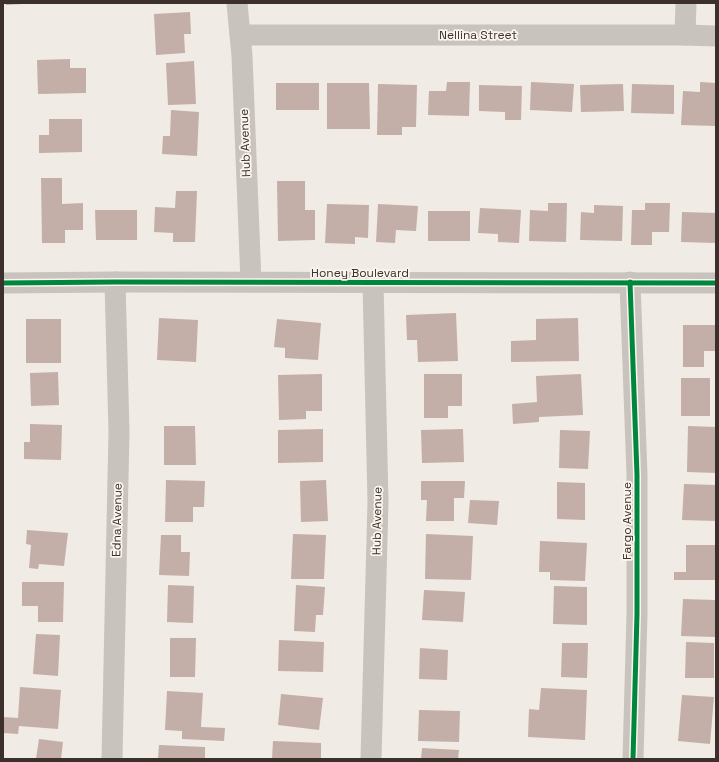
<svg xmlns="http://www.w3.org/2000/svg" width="719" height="762" font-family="'Space Grotesk',sans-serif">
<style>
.building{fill:#c3afa7}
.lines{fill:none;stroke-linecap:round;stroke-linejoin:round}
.minor{stroke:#c9c3be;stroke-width:21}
.cycleway-casing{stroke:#fbf5ee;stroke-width:8}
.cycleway{stroke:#00873e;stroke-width:5}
.labels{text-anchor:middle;stroke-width:3.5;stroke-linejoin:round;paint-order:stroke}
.street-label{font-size:12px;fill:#3b302b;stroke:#fbf5ee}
</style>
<rect width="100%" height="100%" fill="#f0ebe5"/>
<g class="building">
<path d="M6,3H23V4L6,5Z"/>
<path d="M190,12L191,34H184L185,53L156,55L154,14Z"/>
<path d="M70,59V68H86V93L38,94L37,60Z"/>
<path d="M194,61L196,104L168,105L166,63Z"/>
<path d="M447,82H470L469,116L428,115L429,91H446Z"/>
<path d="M531,82L574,84L572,112L530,110Z"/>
<path d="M700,82L716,83V126L681,125L683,91L700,92Z"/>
<rect x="276" y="83" width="43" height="27"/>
<path d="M327,83H369L370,129H327Z"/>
<path d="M378,84L417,85L416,127H402V135H377Z"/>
<path d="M623,84L624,111L581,112L580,85Z"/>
<path d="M632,84L674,85V114L631,113Z"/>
<path d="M479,85L522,86L521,120H505V112L479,111Z"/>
<path d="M171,110L199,112L197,156L162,154L163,136H170Z"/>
<path d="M49,119H82V152L39,153V135H49Z"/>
<path d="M41,178H62V204L83,203V230H65V243H42Z"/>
<path d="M277,181H305V210H315V240L278,241Z"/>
<path d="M176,191H197L195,242H173V233L154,232L155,207L175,208Z"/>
<path d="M548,203H567L566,242L529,241L530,210L548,211Z"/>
<path d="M645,203H670L669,232H652V245H631L632,210H645Z"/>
<path d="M327,204L369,205L368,238L355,237V244L325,243Z"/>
<path d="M378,204L418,206L416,231L396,230L395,243L376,242Z"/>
<path d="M594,205L623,206L622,241L580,240L581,212L594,213Z"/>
<path d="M480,208L521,210L519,243L498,242V234L478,233Z"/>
<path d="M95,210H137V240H96Z"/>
<rect x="428" y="211" width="42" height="30"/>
<path d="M682,212L716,213V243L681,242Z"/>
<path d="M456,313L458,361L418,362L417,340H407L406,315Z"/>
<path d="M159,318L198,320L196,362L157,360Z"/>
<path d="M578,318L579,361L511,362V341L536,340V319Z"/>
<rect x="26" y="319" width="35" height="44"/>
<path d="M277,319L321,323L318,360L285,358V348L274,347Z"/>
<path d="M683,325H716V351H704V367H683Z"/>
<path d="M58,372L59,405L31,406L30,373Z"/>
<path d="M322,374V411H306V419L279,420L278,375Z"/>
<path d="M424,374H462V406H448V418H424Z"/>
<path d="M581,374L583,415L539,417V422L513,424L512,404L537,402L536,376Z"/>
<rect x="681" y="378" width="29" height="38"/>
<path d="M30,424L62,425L61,460L24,459V442H30Z"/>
<path d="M164,426H195L196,465H164Z"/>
<path d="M688,426L716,427V473L687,472Z"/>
<path d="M323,429V462L278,463V430Z"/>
<path d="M463,429L464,462L422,463L421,430Z"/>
<path d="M560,430L590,431L588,469L559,468Z"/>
<path d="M166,480L205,481L204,507H193V522H165Z"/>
<path d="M326,480L328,521L301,522L300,481Z"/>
<path d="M421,481H465L464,498H454V521H426L427,500H421Z"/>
<path d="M557,482L585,483V520L557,519Z"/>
<path d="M684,484L716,485V521L682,520Z"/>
<path d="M470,500L499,501L497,525L468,523Z"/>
<path d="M27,530L68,533L64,566L39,564L38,569L29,568L31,545L26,544Z"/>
<path d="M293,534L326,535L324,579H291Z"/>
<path d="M426,534L473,536L471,580L425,579Z"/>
<path d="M161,535H181V552H190L189,576L159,575Z"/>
<path d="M540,541L587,543L585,581L550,580V572H539Z"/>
<path d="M686,545H716V580H674V572H686Z"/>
<path d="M22,582H64L63,622H38V606H22Z"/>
<path d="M168,585L194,586L193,623L167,622Z"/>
<path d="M296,585L325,587L323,615H316L315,632L294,631Z"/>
<path d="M554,586L587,587V625L553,624Z"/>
<path d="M424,590L465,592L463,622L422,620Z"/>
<path d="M683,599L716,600L715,637L681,636Z"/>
<path d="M36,634L60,635L58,676L33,674Z"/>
<path d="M170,638H196L195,677H170Z"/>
<path d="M279,640L324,642L323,672L278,671Z"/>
<path d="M686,642L714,643V678H685Z"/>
<path d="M562,643H588L587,678L561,677Z"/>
<path d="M420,648L448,650L447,680L419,679Z"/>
<path d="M20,687L61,690L58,729L19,726L18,734L3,733V717L18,718Z"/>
<path d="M541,688L587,690L585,740L528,737L529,709L539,710Z"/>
<path d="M167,691L203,693L201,727L225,728L224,741L182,739V731L165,730Z"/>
<path d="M281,694L323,698L319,730L278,725Z"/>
<path d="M682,695L714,697L710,744L678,741Z"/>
<path d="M419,710L460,711L459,742L418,741Z"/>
<path d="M39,739L63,742L61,759H36Z"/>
<path d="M273,741L321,743V759H272Z"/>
<path d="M159,745L205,747V759H158Z"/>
<path d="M422,748L459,750L458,759H421Z"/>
</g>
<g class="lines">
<g class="minor">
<path d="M237,3L242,56L251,282"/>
<path d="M240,35H685L716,36"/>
<path d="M685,35L686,3"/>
<path d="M630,282L637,475V614L633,759"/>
<path d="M3,283L115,282L716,283"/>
<path d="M112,759L119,432L115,282"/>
<path d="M371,759L378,502L373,283"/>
</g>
<g class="cycleway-casing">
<g id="cycleway">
<path d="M630,282L637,475V614L633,759"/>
<path d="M3,283L115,282L716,283"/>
</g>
</g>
<use href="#cycleway" class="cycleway"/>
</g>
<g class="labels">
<g class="street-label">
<text x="478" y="39">Nellina Street</text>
<text transform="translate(245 143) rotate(-92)" y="4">Hub Avenue</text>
<text x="360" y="277">Honey Boulevard</text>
<text transform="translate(117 520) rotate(-89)" y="4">Edna Avenue</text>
<text transform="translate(377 521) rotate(-89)" y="4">Hub Avenue</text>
<text transform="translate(627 521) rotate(-90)" y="4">Fargo Avenue</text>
</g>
</g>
<rect width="719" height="762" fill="none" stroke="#3b302b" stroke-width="8"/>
</svg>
